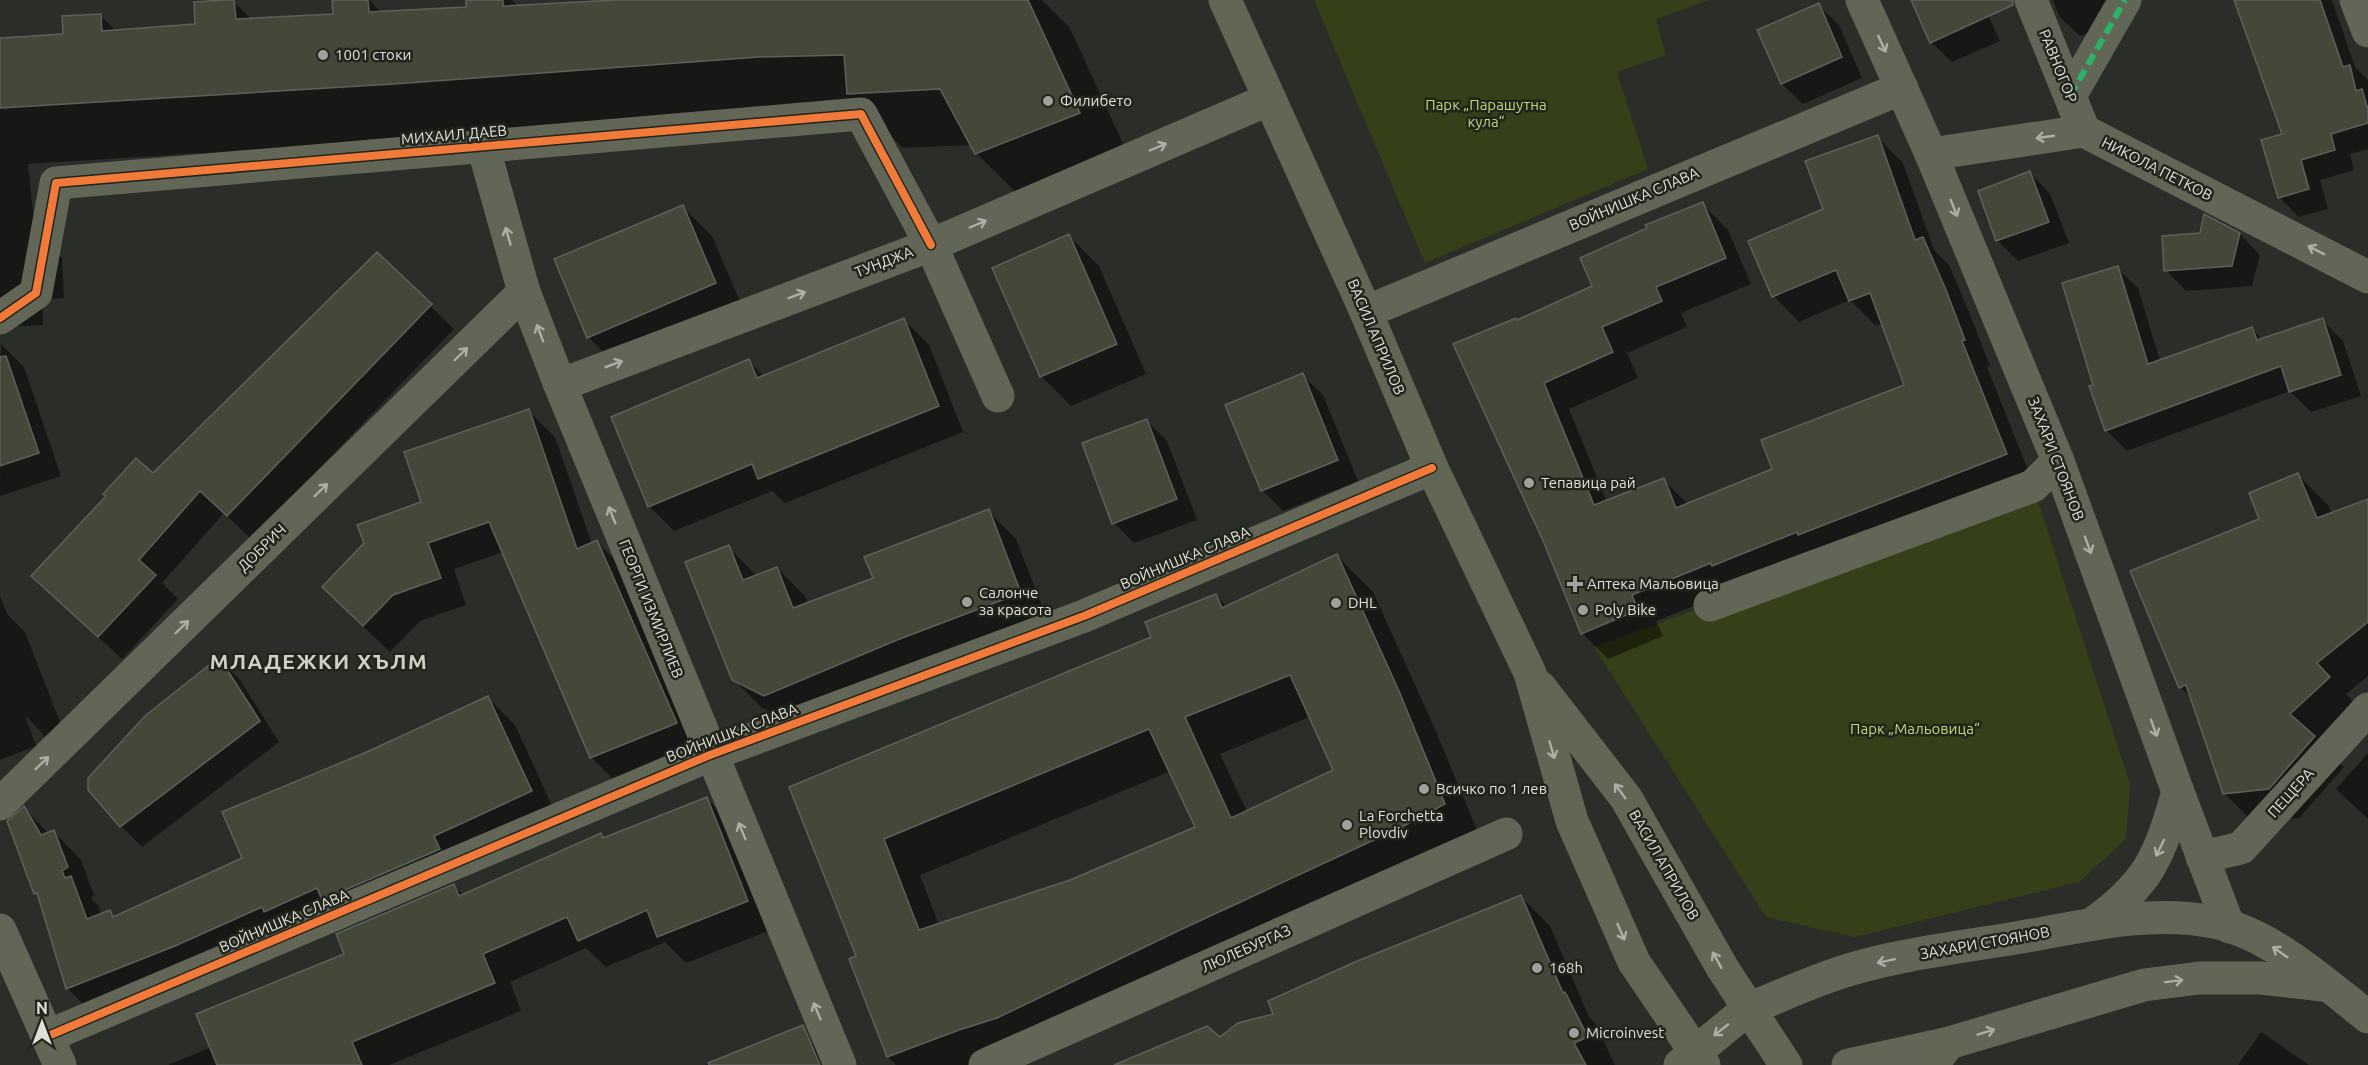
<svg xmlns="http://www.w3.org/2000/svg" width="2368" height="1065" font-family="Ubuntu,sans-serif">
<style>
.green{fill:#354018}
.shadow{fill:#0007;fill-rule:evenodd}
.building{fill:#444838;stroke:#5e605b;stroke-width:1.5;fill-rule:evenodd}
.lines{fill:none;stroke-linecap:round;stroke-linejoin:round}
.minor{stroke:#616657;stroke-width:33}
.major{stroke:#616655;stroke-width:33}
.quiet{stroke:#2db169;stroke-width:6;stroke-dasharray:12 6;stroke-linecap:butt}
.cycleway-casing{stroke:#22251c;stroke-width:11}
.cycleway{stroke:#f17a3a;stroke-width:8}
.oneway{stroke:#acafa6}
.oneway2{stroke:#acafa5}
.poi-dot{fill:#9fa19c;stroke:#22251c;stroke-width:2}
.labels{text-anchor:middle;stroke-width:5;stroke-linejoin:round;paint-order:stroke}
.poi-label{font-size:15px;fill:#dee0da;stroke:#22251c;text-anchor:start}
.street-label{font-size:15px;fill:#dee0da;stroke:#22251c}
.park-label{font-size:15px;fill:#bcd878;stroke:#22251c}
.district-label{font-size:21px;font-weight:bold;letter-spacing:1.5px;fill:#ced2c6;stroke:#22251c}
</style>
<rect width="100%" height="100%" fill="#2b2d28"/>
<g class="green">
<path d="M1314,0H1709L1656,19L1666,55L1617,72L1648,169L1425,263Z"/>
<path d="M2033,486L2130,784L2126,839L2079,882L1855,937L1766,917L1594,647Z"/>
</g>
<g class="shadow">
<path d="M337,0H369L382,13L468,9L467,0H512L518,6L629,0H1042L1070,28L1134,168L1032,208L976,153L972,145L903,148L866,111L28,164L35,231L62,258L64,298L42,299L43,325L0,327V38L64,36L100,15L117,32L197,26L233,1L252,20L334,15Z"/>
<path d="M1923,0H1981L2000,41L1952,62L1931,42Z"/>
<path d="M2053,0H2134L2123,22L2080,36L2059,16Z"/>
<path d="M2235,0H2332L2355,67L2368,80V149L2350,154L2354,170L2320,180L2328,209L2299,217L2279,197L2284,135Z"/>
<path d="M1818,5L1839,25L1862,78L1803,104L1782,84L1759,31Z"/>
<path d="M1877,137L1903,163L1934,250L1949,265L1971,317L1990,366L1987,367L2032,480L1737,589L1656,621L1663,636L1608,659L1582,633L1518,321L1594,287L1702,204L1728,230L1751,284L1681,313L1687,327L1627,353L1638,378L1569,409L1607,502L1663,480L1688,504L1774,470L1906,386L1883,323L1876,326L1850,300L1799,322L1774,296L1750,241L1825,210Z"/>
<path d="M2030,173L2050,194L2069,243L2018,261L1998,241L1979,192Z"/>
<path d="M682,206L712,236L745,313L618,366L588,337Z"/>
<path d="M2201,234H2240L2260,255L2252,286L2186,291L2166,270Z"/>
<path d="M1069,236L1099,266L1146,374L1071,406L1041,376Z"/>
<path d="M377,254L454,329L251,539L224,513L162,583L178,599L122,659L57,599L108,496L153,475Z"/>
<path d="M2117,268L2138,288L2160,361L2252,329L2263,340L2322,320L2343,341L2361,396L2311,412L2290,391L2127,451L2106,430L2095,386Z"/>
<path d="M904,320L929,345L963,432L785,503L772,491L674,531L649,506L749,361L764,377Z"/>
<path d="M1,344L24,367L61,476L0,496Z"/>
<path d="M1302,375L1323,395L1358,481L1283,511L1262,490Z"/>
<path d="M528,411L555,437L592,544L597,542L623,568L702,750L618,784L591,757L503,552L454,569L466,605L420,621L390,652L350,614L423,503Z"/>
<path d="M1147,421L1167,441L1197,520L1134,543L1114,523Z"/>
<path d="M2298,475L2328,505L2332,514L2368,501V676L2346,694L2359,708L2321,744L2344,767L2299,818L2255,824L2225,794L2192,698L2180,687L2261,519Z"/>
<path d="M988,511L1016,539L1048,621L793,723L761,707L733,679L728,547L756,575L777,568L805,596L808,604L875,579Z"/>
<path d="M1337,556L1373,592L1435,729L1481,840L998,1065H896L888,1057L858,957L791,787L1153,638L1216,596L1227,607ZM1310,717L1335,771L1247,812L1220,754ZM1171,771L1197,828L1071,881L939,925L920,875Z"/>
<path d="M0,596L7,614L25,632L72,753L66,759L25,715L36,746L0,760Z"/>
<path d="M219,659L240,680L279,742L142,847L121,826Z"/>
<path d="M488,698L515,725L558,819L461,863L466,877L350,926L341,917L95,1016L67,988L40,898L36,893L24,808L49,834L54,832L81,860L94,895L91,898L98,905L102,915L109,911L115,917L244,859L370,752Z"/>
<path d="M2368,753V819L2336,789Z"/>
<path d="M707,799L734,826L774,929L686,963L665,942L606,967L586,948L510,982L521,1011L389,1065H168L212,1047L346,955L454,886L463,895L601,835L605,839Z"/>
<path d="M1521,897L1550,926L1589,1017L1595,1023L1615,1065H1116L1220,1039L1275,1015Z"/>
<path d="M798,1029L825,1057L829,1065H705Z"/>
<path d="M2261,1032L2309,1065H2238Z"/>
</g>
<g class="building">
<path d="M225,0H234L236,19L333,14L332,0H368L369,12L466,7V0H503V6L616,0H1028L1080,113L975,154L940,89L847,94L844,55L759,57L394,84L0,108V38L63,34L62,16L101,14L102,31L195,24L194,2Z"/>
<path d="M1911,0H2013V5L1930,43Z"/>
<path d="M2234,0H2320L2343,67L2350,65L2356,91L2362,89L2368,110V123L2331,134L2335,150L2301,160L2309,189L2278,198L2261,140L2282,134Z"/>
<path d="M1819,3L1842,57L1781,84L1757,30Z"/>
<path d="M1878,135L1915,240L1923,237L1946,290L1965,340L1962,341L2007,454L1798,535L1797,532L1712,566L1711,563L1632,595L1638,610L1581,634L1544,543L1453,344L1516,318L1517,320L1592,286L1580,258L1647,228L1645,225L1703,202L1726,258L1656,287L1662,301L1602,327L1613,352L1544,383L1594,505L1664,478L1676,508L1772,469L1761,440L1904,385L1870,293L1849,301L1836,270L1772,297L1748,241L1823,209L1805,161Z"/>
<path d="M2030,171L2049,222L1996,241L1978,191Z"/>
<path d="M683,205L716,283L587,338L554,259Z"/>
<path d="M2204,214L2240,233L2232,266L2164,271L2162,236L2200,233Z"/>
<path d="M1069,234L1117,344L1040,377L992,268Z"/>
<path d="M377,252L432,304L227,516L200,491L139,560L156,575L98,637L31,576L106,496L103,494L136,458L153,473Z"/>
<path d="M2118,266L2148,364L2252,327L2257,340L2323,318L2341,375L2289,392L2281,366L2105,431L2089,386L2093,385L2062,283Z"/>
<path d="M904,318L939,406L758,479L752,464L648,507L611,417L749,359L757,378Z"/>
<path d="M6,356L39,453L0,466V357Z"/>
<path d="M1303,373L1338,460L1261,491L1225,405Z"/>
<path d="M529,409L577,549L597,540L677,723L590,758L489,522L428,543L441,578L393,595L363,626L322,587L364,543L357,525L421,502L404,452Z"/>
<path d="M1147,419L1177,499L1112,524L1082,443Z"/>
<path d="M2298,473L2317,518L2368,499V622L2317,663L2330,677L2290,714L2315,736L2269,789L2223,794L2186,685L2179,688L2130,571L2259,519L2249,493Z"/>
<path d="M989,509L1021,593L897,640L764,696L732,680L685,562L729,545L743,580L777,567L793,608L873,578L864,557Z"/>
<path d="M1337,554L1399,691L1445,804L1402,827L1180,930L997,1018L959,1030L887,1057L849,959L856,956L789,787L1151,637L1145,622L1216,594L1222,608ZM1290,675L1333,770L1231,818L1185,717ZM1149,729L1195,827L1070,880L919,930L884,839Z"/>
<path d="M219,657L260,721L120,827L88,790V778L145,716Z"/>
<path d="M488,696L532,791L434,836L440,849L322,900L317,888L264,912L262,907L175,946L66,989L37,893L34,894L7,821L24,806L41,835L54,830L68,867L62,871L65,878L71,876L87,919L110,910L113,917L242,858L222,812L369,751Z"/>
<path d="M707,797L748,901L657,937L647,910L578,941L567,917L483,954L495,983L352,1042L362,1065H217L196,1014L344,954L336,934L454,884L459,896L601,833L603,838Z"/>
<path d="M1521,895L1563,993L1565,992L1588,1037L1574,1043L1586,1065H1114L1207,1026L1220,1037L1238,1023L1273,1014L1268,1001L1355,962Z"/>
<path d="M803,1025L820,1065H709L708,1063Z"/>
</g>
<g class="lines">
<g class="minor">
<path d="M1862,0L1931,154L2058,461L2178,792L2229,927"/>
<path d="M2031,0L2084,131"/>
<path d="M2356,0L2368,31"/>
<path d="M2070,96L2125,0"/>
<path d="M483,146L524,292L560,385L840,1065"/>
<path d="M1931,154L2084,131L2368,277"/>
<path d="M1366,312L1902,88"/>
<path d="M0,318L36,293L56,183L861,114L931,245L998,396"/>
<path d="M560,385L931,245L1270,99"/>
<path d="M1710,605L2033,486L2058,461"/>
<path d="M0,804L524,292"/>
<path d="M2202,857L2241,848L2368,709"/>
<path d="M2092,924C2149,884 2159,857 2178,792"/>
<path d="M0,930L60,1065"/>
<path d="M1748,1009C1776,998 1804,985 1833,975C1896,953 1967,947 2033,935C2092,924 2154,910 2214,922C2271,934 2324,982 2368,1017"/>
<path d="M48,1036L710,755L1084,616L1432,468"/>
<path d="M985,1065L1506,834"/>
<path d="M1848,1065L1949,1043L2144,985L2199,978H2261L2323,985"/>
</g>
<g class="major">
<path d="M1225,0L1366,312L1432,468L1530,673L1572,821L1634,962L1704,1065"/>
<path d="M1540,687L1626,798L1723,969L1786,1065"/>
<path d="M1680,1065L1748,1009"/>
<path d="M1932,1065L1949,1043"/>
</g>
<path class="quiet" d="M2070,96L2125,0"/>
<g class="cycleway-casing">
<g id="cycleway">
<path d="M0,318L36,293L56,183L861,114L931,245"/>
<path d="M48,1036L710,755L1084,616L1432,468"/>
</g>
</g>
<use href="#cycleway" class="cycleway"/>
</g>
<defs><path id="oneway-shaft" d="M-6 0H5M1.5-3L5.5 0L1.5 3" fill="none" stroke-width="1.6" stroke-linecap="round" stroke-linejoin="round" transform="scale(1.5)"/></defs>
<g class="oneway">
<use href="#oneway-shaft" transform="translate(1882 44) rotate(65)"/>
<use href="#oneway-shaft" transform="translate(2045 137) rotate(172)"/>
<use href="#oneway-shaft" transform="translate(1158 147) rotate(-23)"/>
<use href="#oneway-shaft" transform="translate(1954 208) rotate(68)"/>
<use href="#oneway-shaft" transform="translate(978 224) rotate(-23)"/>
<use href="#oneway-shaft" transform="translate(508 236) rotate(-106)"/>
<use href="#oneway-shaft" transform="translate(2316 250) rotate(-153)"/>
<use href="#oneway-shaft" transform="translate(797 295) rotate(-21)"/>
<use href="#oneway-shaft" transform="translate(540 333) rotate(-111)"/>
<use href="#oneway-shaft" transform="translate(461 354) rotate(-44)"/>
<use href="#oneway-shaft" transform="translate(614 364) rotate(-21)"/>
<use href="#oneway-shaft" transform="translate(321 490) rotate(-44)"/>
<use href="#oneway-shaft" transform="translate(612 515) rotate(-112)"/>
<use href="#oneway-shaft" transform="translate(2088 545) rotate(70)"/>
<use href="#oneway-shaft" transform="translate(182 627) rotate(-44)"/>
<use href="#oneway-shaft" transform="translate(2154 728) rotate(70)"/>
<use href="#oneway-shaft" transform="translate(42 763) rotate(-44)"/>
<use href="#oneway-shaft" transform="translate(742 831) rotate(-113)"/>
<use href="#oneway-shaft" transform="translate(2160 848) rotate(116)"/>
<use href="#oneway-shaft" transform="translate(2280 952) rotate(-145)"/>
<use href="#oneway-shaft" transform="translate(1886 961) rotate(168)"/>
<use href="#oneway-shaft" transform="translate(2174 981) rotate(-7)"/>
<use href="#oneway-shaft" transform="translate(817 1011) rotate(-113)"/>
<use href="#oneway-shaft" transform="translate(1986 1032) rotate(-17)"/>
</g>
<g class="oneway2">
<use href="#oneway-shaft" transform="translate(1552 750) rotate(74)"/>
<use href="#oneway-shaft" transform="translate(1620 791) rotate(-127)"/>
<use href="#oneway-shaft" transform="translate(1621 932) rotate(66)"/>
<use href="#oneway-shaft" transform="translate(1717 960) rotate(-119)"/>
<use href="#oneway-shaft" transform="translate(1721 1030) rotate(142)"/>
</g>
<g class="poi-dot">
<circle cx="323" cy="55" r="6"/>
<circle cx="1048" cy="101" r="6"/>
<circle cx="1529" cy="483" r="6"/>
<path d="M1572 575h6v6h6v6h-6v6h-6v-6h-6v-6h6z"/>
<circle cx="967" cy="602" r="6"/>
<circle cx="1336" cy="603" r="6"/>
<circle cx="1583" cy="610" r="6"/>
<circle cx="1424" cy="789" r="6"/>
<circle cx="1347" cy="825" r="6"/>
<circle cx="1537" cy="968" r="6"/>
<circle cx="1574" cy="1033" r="6"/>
</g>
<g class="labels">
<g class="poi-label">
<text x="335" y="60">1001 стоки</text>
<text x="1060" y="106">Филибето</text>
<text x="1541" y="488">Тепавица рай</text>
<text x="1587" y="589">Аптека Мальовица</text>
<text x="979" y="598">Салонче<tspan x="979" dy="17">за красота</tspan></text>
<text x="1348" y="608">DHL</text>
<text x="1595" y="615">Poly Bike</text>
<text x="1436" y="794">Всичко по 1 лев</text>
<text x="1359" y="821">La Forchetta<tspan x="1359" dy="17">Plovdiv</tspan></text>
<text x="1549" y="973">168h</text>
<text x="1586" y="1038">Microinvest</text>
</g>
<g class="street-label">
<text transform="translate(2058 66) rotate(68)" y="5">РАВНОГОР</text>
<text transform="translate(454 135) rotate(-5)" y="5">МИХАИЛ ДАЕВ</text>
<text transform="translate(2157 169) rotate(27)" y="5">НИКОЛА ПЕТКОВ</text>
<text transform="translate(1634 199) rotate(-23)" y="5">ВОЙНИШКА СЛАВА</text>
<text transform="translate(884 262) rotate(-21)" y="5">ТУНДЖА</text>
<text transform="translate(1376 337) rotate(67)" y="5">ВАСИЛ АПРИЛОВ</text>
<text transform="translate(2056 459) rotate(69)" y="5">ЗАХАРИ СТОЯНОВ</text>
<text transform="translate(262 548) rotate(-44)" y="5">ДОБРИЧ</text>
<text transform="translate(1185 558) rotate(-23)" y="5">ВОЙНИШКА СЛАВА</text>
<text transform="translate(651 609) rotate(68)" y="5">ГЕОРГИ ИЗМИРЛИЕВ</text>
<text transform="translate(732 733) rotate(-21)" y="5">ВОЙНИШКА СЛАВА</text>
<text transform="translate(2291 793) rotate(-48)" y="5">ПЕЩЕРА</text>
<text transform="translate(1664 865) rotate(60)" y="5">ВАСИЛ АПРИЛОВ</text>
<text transform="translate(284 921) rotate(-23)" y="5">ВОЙНИШКА СЛАВА</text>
<text transform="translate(1985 943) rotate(-10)" y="5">ЗАХАРИ СТОЯНОВ</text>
<text transform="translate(1246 949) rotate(-24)" y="5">ЛЮЛЕБУРГАЗ</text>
</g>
<g class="park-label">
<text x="1486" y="110">Парк „Парашутна<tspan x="1486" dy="17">кула“</tspan></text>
<text x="1915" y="734">Парк „Мальовица“</text>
</g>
<g class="district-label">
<text x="319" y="669">МЛАДЕЖКИ ХЪЛМ</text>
</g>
</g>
<g transform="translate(42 1023)" stroke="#22251c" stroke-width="4.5" paint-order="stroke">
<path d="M0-4.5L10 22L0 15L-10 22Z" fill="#dee0da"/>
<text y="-9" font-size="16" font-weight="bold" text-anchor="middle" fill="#dee0da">N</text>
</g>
</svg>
